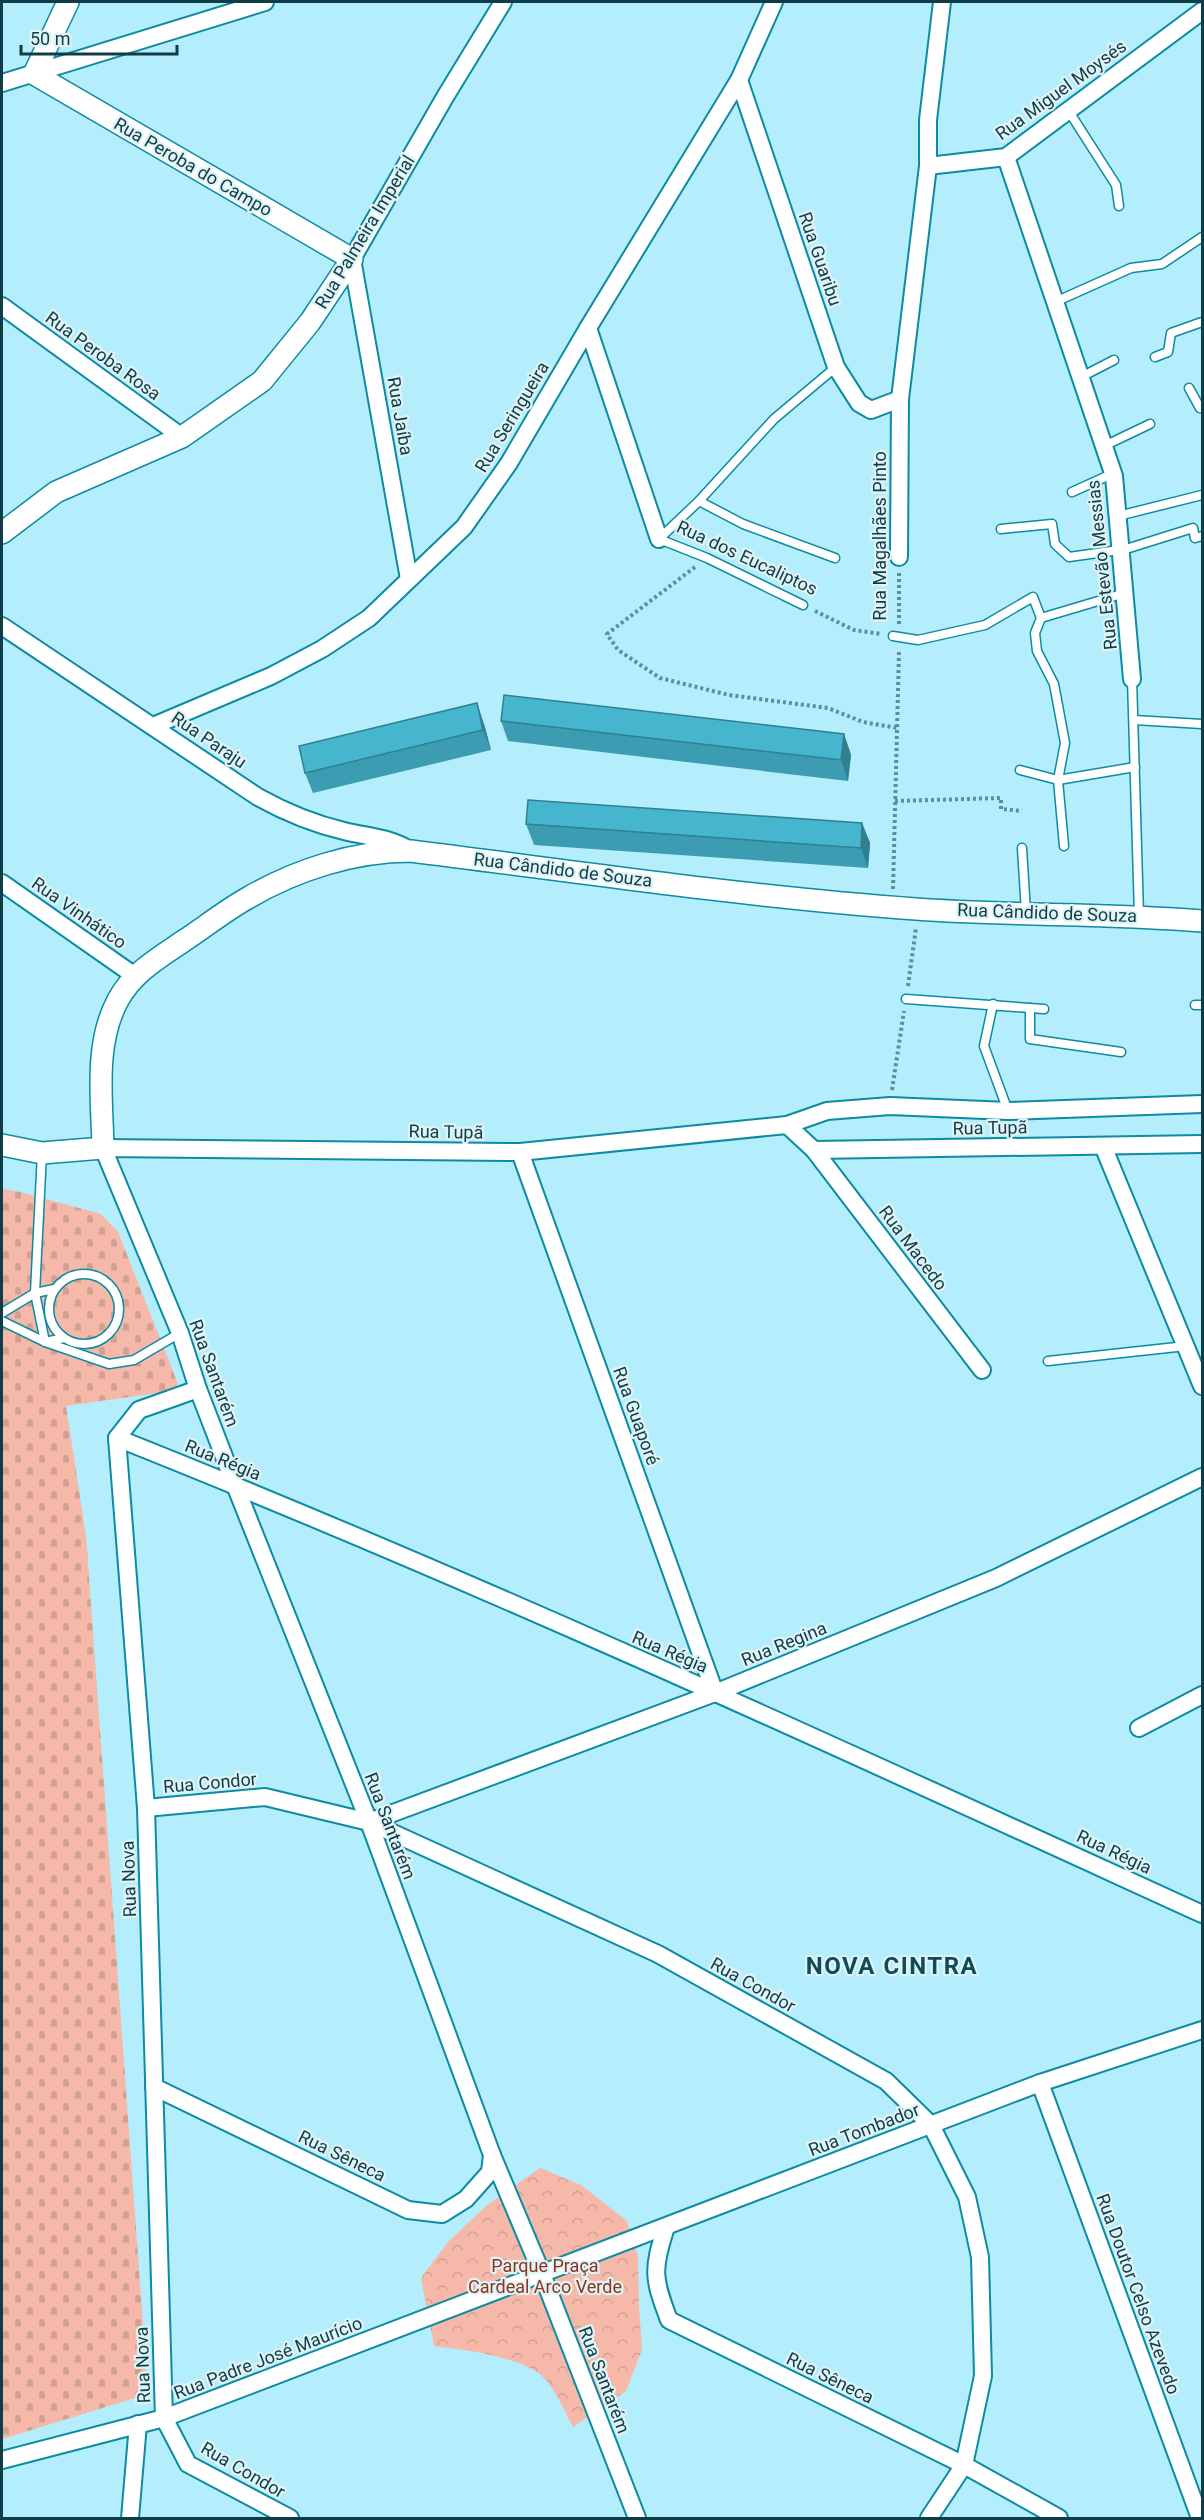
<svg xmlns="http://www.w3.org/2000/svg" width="1204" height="2520" font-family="Roboto,sans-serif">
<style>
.cemetery{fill:url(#cemetery-stones)}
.park{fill:url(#park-crowns)}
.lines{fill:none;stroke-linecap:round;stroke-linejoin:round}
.service-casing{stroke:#0c8ba2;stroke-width:11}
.minor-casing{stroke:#0c8ba2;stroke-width:20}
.tertiary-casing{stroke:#0c8ba2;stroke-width:24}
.path{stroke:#5c8f9b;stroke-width:4;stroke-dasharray:3 3;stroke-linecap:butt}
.service{stroke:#fff;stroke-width:8}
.minor{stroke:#fff;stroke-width:16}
.tertiary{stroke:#fff;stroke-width:21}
.wall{fill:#3c9db2}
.shaded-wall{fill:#317f91}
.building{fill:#46b6cf;stroke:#317f91;stroke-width:1.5}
.labels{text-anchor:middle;stroke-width:4.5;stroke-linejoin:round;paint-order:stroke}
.street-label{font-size:18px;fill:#0f3d47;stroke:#e0f3f7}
.park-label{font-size:18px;fill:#8f331c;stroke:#e0f3f7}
.district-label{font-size:24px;font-weight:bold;letter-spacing:1.5px;fill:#104b58;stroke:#e0f3f7}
</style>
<defs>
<pattern id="cemetery-stones" width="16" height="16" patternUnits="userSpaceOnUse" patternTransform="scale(1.5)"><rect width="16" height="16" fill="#f6b9a9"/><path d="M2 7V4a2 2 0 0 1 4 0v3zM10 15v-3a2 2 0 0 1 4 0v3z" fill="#d2a093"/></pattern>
<pattern id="park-crowns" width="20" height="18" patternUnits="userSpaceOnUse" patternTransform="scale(1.5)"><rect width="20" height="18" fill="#f6b9a9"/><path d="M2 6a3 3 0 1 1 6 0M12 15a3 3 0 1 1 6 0" fill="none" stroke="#d2a093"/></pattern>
</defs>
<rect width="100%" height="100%" fill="#b4edfb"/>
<path class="cemetery" d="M2,1189L20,1192L101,1214L118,1232L178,1384L171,1391L66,1406L86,1536L148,2394L2,2439Z"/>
<path class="park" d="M540,2168L581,2185L627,2221L638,2256L639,2305L642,2350L626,2391L573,2427C564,2410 552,2380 534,2370C507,2355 465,2350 434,2346L421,2278L448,2242L487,2205Z"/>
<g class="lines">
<g class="service-casing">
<g id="service">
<path d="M1068,110L1116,185L1119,206"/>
<path d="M1055,302L1131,268L1162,264L1202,237"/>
<path d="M1155,357L1168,352L1171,333L1202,322"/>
<path d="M1081,377L1114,360"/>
<path d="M1189,388L1200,408L1202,406"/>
<path d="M1104,446L1150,424"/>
<path d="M1072,492L1114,473"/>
<path d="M699,501L743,524L835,558"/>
<path d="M1118,516L1202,495"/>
<path d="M1001,529L1052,524L1055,544L1069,557L1126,549L1193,528L1195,538L1202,536"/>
<path d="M803,605L707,558L659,539L699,501L774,419L836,367"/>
<path d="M893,636L918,640L985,625L1033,597L1041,618"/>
<path d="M1132,679L1139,915"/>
<path d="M1134,720L1202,724"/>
<path d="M1020,770L1058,780L1135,767"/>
<path d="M1064,846L1058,780L1065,743L1054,684L1037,651L1035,633L1041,618L1125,593"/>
<path d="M1022,848L1026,912"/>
<path d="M906,999L1044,1009"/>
<path d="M993,1004L984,1046L1008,1111"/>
<path d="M1195,1005H1202"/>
<path d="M1030,1008V1039L1121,1052"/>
<path d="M42,1153L35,1293L45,1342L64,1338"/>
<circle cx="84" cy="1309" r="35"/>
<path d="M2,1313L35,1293L54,1289"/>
<path d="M2,1321L45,1342L109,1364L134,1360L180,1333"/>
<path d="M1048,1361L1186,1346"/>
</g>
</g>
<g class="minor-casing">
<g id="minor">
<path d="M739,80L836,367L859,403L871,410L900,399"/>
<path d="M2,83L265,2"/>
<path d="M1006,157L1114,476L1132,679"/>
<path d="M928,166L1006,157L1202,11"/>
<path d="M2,306L182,437"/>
<path d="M588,328L659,539"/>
<path d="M899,557L900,399L928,166V120L942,2"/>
<path d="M409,579L352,259L445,97L503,2"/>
<path d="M2,626L258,797C285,812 314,824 344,831C368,837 390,837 411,851"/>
<path d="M153,726L271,676L322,649L369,618L464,527L509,463L588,328L739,80L774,2"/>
<path d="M2,883L135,976"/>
<path d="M787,1125L814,1150L1202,1144"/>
<path d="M1103,1146L1202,1386"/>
<path d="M814,1150L982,1370"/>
<path d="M520,1152L715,1693"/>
<path d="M198,1389L139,1410L117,1438L146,1808L164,2418L188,2464L290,2518"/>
<path d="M117,1438C484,1584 843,1750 1202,1914"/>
<path d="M1139,1728L1202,1695"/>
<path d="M146,1808L265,1797L369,1822L658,1954L886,2081L931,2125L967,2197L980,2257L983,2376L964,2465L929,2518"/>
<path d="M369,1822L715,1693L996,1578L1202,1477"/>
<path d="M1040,2083L1200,2518"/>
<path d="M154,2087L408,2210L442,2214L466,2199L490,2172L492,2155"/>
<path d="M666,2227C652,2270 653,2278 669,2320L964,2465L1059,2518"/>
<path d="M2,2460L164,2418L1040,2083L1202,2030"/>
<path d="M130,2518L138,2424"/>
<path d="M637,2518L542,2274L492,2155L369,1822L235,1485L198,1389L180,1333L103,1148L520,1152L787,1125L827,1111L890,1106L1008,1111L1202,1104"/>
</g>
</g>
<g class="tertiary-casing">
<g id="tertiary">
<path d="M2,533L56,492L182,437L262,381L310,322L352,259L34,74L68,2"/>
<path d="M2,1145L42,1153L103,1148C102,1099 94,1044 118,1000C133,972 160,957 185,940C206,926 225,911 246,899C295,870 354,851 411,851C579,872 747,897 916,909C1012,916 1107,913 1202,921"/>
</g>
</g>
<g class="path">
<path d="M695,567L607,634L618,650L660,678L729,695L828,708L863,722L898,728"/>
<path d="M899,573V625"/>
<path d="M815,611L854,630L881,634"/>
<path d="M895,801L1001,798V809L1022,811"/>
<path d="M893,889L899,651"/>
<path d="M908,986L916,928"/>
<path d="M892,1090L904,1011"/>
</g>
<use href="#service" class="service"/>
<use href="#minor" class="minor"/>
<use href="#tertiary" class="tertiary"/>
</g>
<g class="wall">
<path d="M501,721L844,734L851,755L848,781L508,741Z"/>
<path d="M484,724L491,750L313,793L305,773Z"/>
<path d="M862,823L870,843L868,868L534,845L526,824Z"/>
</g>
<g class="shaded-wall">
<path d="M477,703L484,724L491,750L483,730Z"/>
<path d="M844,734L851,755L848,781L841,760Z"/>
<path d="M862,823L870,843L868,868L861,848Z"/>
</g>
<g class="building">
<path d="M504,695L844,734L841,760L501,721Z"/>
<path d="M477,703L483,730L305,773L299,746Z"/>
<path d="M528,800L862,823L861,848L526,824Z"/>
</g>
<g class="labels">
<g class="street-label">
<text transform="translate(1061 90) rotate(-36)" y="6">Rua Miguel Moysés</text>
<text transform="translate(193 167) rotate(30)" y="6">Rua Peroba do Campo</text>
<text transform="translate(365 232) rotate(-59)" y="6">Rua Palmeira Imperial</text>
<text transform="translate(820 259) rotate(71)" y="6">Rua Guaribu</text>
<text transform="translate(103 356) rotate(36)" y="6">Rua Peroba Rosa</text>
<text transform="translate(400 416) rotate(80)" y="6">Rua Jaíba</text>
<text transform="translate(512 417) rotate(-59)" y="6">Rua Seringueira</text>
<text transform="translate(880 536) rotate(-90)" y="6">Rua Magalhães Pinto</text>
<text transform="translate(747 558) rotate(25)" y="6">Rua dos Eucaliptos</text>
<text transform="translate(1102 565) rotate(-96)" y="6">Rua Estevão Messias</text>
<text transform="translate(209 740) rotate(34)" y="6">Rua Paraju</text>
<text transform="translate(563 870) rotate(7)" y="6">Rua Cândido de Souza</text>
<text transform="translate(79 913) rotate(35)" y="6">Rua Vinhático</text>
<text transform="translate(1047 913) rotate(2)" y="6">Rua Cândido de Souza</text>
<text transform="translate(990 1128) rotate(-1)" y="6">Rua Tupã</text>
<text transform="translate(446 1132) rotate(1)" y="6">Rua Tupã</text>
<text transform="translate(913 1248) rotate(53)" y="6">Rua Macedo</text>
<text transform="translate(214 1373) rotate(70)" y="6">Rua Santarém</text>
<text transform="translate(636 1416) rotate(70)" y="6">Rua Guaporé</text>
<text transform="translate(223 1460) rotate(22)" y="6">Rua Régia</text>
<text transform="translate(784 1644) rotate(-22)" y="6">Rua Regina</text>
<text transform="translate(670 1652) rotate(23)" y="6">Rua Régia</text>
<text transform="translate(210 1783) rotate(-5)" y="6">Rua Condor</text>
<text transform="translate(390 1826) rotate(69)" y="6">Rua Santarém</text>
<text transform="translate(1114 1852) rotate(25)" y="6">Rua Régia</text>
<text transform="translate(129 1879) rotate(-92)" y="6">Rua Nova</text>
<text transform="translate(753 1985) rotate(29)" y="6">Rua Condor</text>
<text transform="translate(864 2130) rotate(-21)" y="6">Rua Tombador</text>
<text transform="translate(342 2156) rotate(26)" y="6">Rua Sêneca</text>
<text transform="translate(1138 2294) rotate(70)" y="6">Rua Doutor Celso Azevedo</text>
<text transform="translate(268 2358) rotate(-21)" y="6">Rua Padre José Maurício</text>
<text transform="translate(143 2365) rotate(-92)" y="6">Rua Nova</text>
<text transform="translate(830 2378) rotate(26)" y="6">Rua Sêneca</text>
<text transform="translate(604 2380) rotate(69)" y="6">Rua Santarém</text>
<text transform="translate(243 2470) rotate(30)" y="6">Rua Condor</text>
</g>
<g class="park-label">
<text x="545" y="2272">Parque Praça<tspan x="545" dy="21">Cardeal Arco Verde</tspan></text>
</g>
<g class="district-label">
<text x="892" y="1974">NOVA CINTRA</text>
</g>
</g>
<rect width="1204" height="2520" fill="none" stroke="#0f3d47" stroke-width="6"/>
<path d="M21 45v9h156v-9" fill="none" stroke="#0f3d47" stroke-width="3"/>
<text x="30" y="45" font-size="18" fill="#0f3d47" stroke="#e0f3f7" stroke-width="4.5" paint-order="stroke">50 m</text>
</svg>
